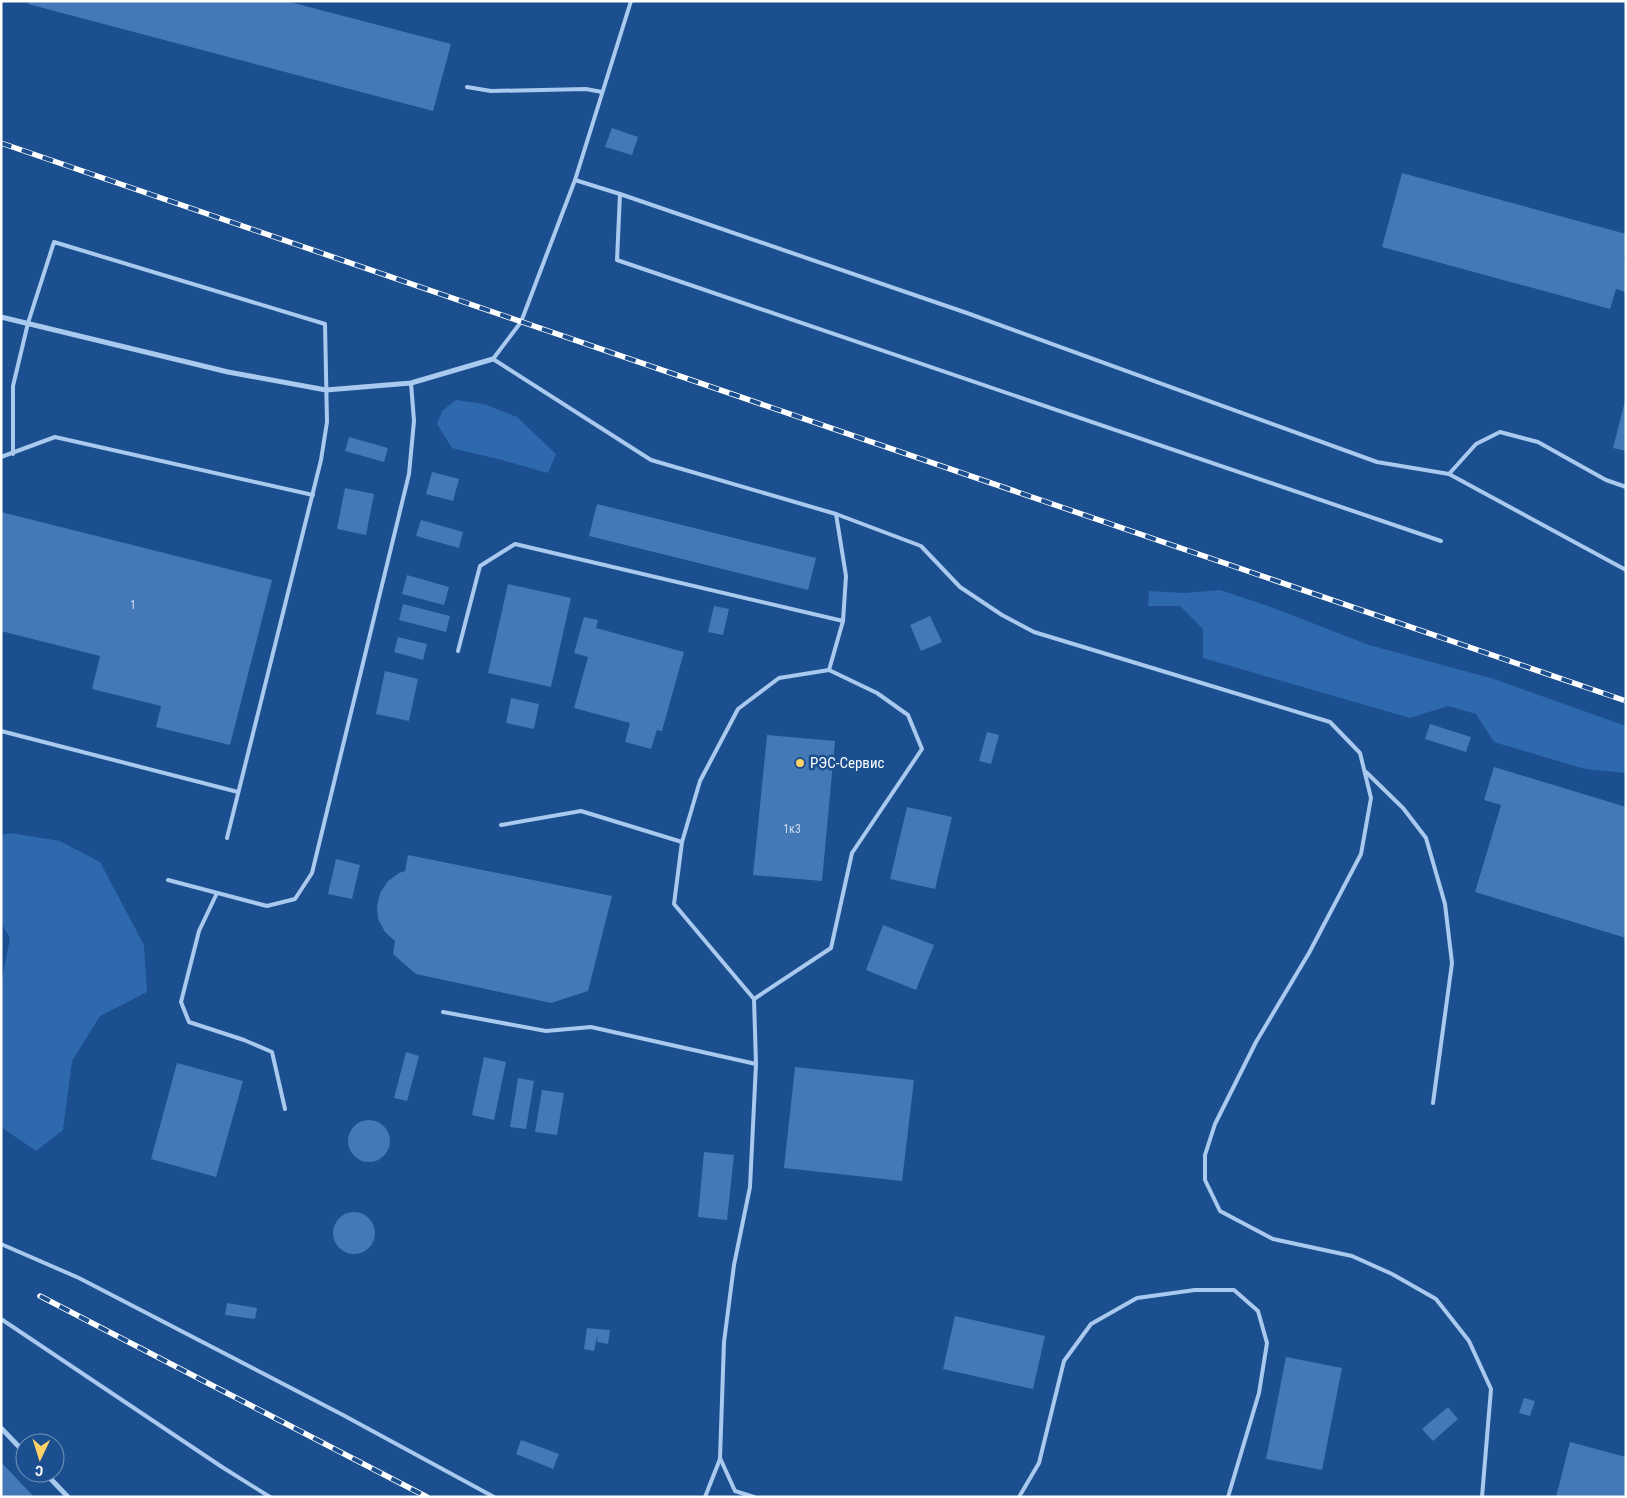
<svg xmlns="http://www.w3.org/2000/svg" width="1627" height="1498" font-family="'Roboto Condensed',sans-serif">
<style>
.green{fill:#2e69ad}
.building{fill:#4478b7}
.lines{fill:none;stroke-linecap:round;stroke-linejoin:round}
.lane{stroke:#a9c9ee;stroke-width:4}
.street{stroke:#a9c9ee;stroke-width:5}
.rail-casing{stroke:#fff;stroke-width:5.5}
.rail{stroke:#1b4f8f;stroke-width:4;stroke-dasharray:11;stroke-linecap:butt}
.poi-dot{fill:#ffd166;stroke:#1b4f8f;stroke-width:2}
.labels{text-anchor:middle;stroke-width:5;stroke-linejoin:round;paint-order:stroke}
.number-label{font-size:12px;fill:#d0dded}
.poi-label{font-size:15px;fill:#fff;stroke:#1b4f8f;text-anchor:start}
</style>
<rect width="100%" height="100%" fill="#1b4f8f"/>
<g class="green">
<path d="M456,400L484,404L517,417L556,454L548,473L502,460L452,448L437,424L442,411Z"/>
<path d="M1220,590L1271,607L1369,645L1494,679L1626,726V773L1585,769L1494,742L1476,714L1448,706L1410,718L1203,658V629L1180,606H1148L1149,591L1184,593Z"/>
<path d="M11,833L60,841L100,862L144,945L147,992L100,1016L72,1061L63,1130L36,1151L1,1127V984L10,938L1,923V835Z"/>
</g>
<g class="building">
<path d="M29,1H286L451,44L433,111L28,4Z"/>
<path d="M612,128L638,137L632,155L605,147Z"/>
<path d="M1402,173L1626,234V252L1624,259L1626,260V292L1616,289L1610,309L1382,247Z"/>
<path d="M1625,401H1626V451L1613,448Z"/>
<path d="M349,437L388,448L384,462L345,451Z"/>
<path d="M432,472L459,479L453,501L426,494Z"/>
<path d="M345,488L374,494L366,535L337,529Z"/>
<path d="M597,504L816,558L808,590L589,536Z"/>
<path d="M1,512L272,580L230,745L156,727L161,706L92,689L100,656L1,631Z"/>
<path d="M421,520L463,532L459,548L416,536Z"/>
<path d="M407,575L449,587L444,605L402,594Z"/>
<path d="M508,584L571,598L551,687L488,673Z"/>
<path d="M403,604L450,616L446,632L399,620Z"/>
<path d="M714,606L729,609L723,635L708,632Z"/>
<path d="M930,616L942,642L921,651L910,625Z"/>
<path d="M584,617L598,620L596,628L684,652L662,731L657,730L651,749L625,742L630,723L574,708L588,657L574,653Z"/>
<path d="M398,637L427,644L423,660L394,652Z"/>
<path d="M385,671L418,679L409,721L376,714Z"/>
<path d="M511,698L539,704L534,729L506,723Z"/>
<path d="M1430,724L1471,737L1466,752L1425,739Z"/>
<path d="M987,732L999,735L991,764L979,761Z"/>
<path d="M767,735L835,741L822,881L753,875Z"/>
<path d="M1494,767L1626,807V938L1475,892L1501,805L1484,800Z"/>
<path d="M907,807L952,817L935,889L890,879Z"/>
<path d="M408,855L612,896L588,991L551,1003L416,974L393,954L395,941L385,932L378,919L377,906L380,893L388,881L399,873L405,871Z"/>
<path d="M336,859L360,865L352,899L328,894Z"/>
<path d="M883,925L934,945L916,990L866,970Z"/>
<path d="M406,1052L419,1056L407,1101L394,1098Z"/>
<path d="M484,1057L506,1062L494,1120L472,1115Z"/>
<path d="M177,1063L243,1081L216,1177L151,1159Z"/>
<path d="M795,1067L914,1080L902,1181L784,1168Z"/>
<path d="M518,1078L534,1081L526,1129L510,1127Z"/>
<path d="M542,1090L564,1093L557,1135L535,1132Z"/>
<circle cx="369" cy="1141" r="21"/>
<path d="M704,1152L734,1155L727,1220L698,1217Z"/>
<circle cx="354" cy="1233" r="21"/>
<path d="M227,1303L257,1308L255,1319L225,1315Z"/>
<path d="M955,1316L1045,1336L1033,1389L943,1369Z"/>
<path d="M587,1328L610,1330L608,1344L597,1342L598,1333L594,1351L584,1349Z"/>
<path d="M1286,1357L1342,1368L1322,1470L1266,1459Z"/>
<path d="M1524,1398L1535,1401L1530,1416L1519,1413Z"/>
<path d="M1448,1407L1458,1419L1433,1441L1422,1429Z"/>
<path d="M521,1440L559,1454L553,1469L516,1454Z"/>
<path d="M1570,1442L1626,1457V1497H1556Z"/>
<path d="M1,1462L34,1497H1Z"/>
</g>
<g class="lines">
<g class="lane">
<path d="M631,1L575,180L521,322L493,359L651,460L836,514L921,546L960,587L1002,615L1034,632L1330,722L1360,753L1371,798L1361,854L1309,953L1256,1042L1215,1124L1205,1155V1180L1220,1211L1273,1239L1352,1256L1392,1274L1436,1299L1469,1341L1491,1389L1482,1497"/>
<path d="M467,87L491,91L586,89L602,92"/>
<path d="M575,180L620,194L967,313L1377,462L1449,474L1626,570"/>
<path d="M620,194L617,260L1441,541"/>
<path d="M13,454V386L28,323L54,242L325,324L327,422L321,460L227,838"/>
<path d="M1,457L55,437L313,495"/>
<path d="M1449,474L1476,444L1500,432L1538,442L1606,480L1626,487"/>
<path d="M458,651L480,566L515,544L843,621"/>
<path d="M829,670L843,621L846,576L836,514"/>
<path d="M1,731L238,792"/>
<path d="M1366,772L1403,808L1426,838L1445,904L1452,963L1433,1103"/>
<path d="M501,825L581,811L682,842"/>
<path d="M168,880L267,906L295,899L312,873L409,474L414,421L411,383"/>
<path d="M217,893L199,931L181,1002L189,1022L244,1040L272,1052L285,1109"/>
<path d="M443,1012L546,1031L591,1027L756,1064"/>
<path d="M1,1244L79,1278L343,1415L494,1497"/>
<path d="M1,1319L222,1467L270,1497"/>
<path d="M705,1497L720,1459"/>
<path d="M754,1497L735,1491L720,1458L724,1342L734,1265L750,1187L756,1064L754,999L674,904L682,842L700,781L738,709L779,678L829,670L877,693L908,715L922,749L852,853L831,948L754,999"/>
<path d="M1019,1497L1039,1463L1064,1361L1091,1324L1137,1298L1195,1290H1234L1258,1311L1267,1343L1259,1393L1228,1497"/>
</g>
<g class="street">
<path d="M1,317L228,372L326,390L411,383L493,359"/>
<path d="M1,1428L25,1453"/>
<path d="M45,1473L68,1497"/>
</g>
<g class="rail-casing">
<g id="rail">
<path d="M1,143L1626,701"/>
<path d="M40,1296L427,1497"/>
</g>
</g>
<use href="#rail" class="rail"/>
</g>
<circle class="poi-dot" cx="800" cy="763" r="5"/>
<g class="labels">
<g class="number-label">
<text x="133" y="609">1</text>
<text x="792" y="833">1к3</text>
</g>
<g class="poi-label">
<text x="810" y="768">РЭС-Сервис</text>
</g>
</g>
<rect width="1627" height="1498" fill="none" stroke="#ffffff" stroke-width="5"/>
<g transform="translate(40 1458) rotate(184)"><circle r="24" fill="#1b4f8f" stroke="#7695bc"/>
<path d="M0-4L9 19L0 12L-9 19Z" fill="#ffd166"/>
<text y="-8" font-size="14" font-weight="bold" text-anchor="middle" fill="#ffffff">С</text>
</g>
</svg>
